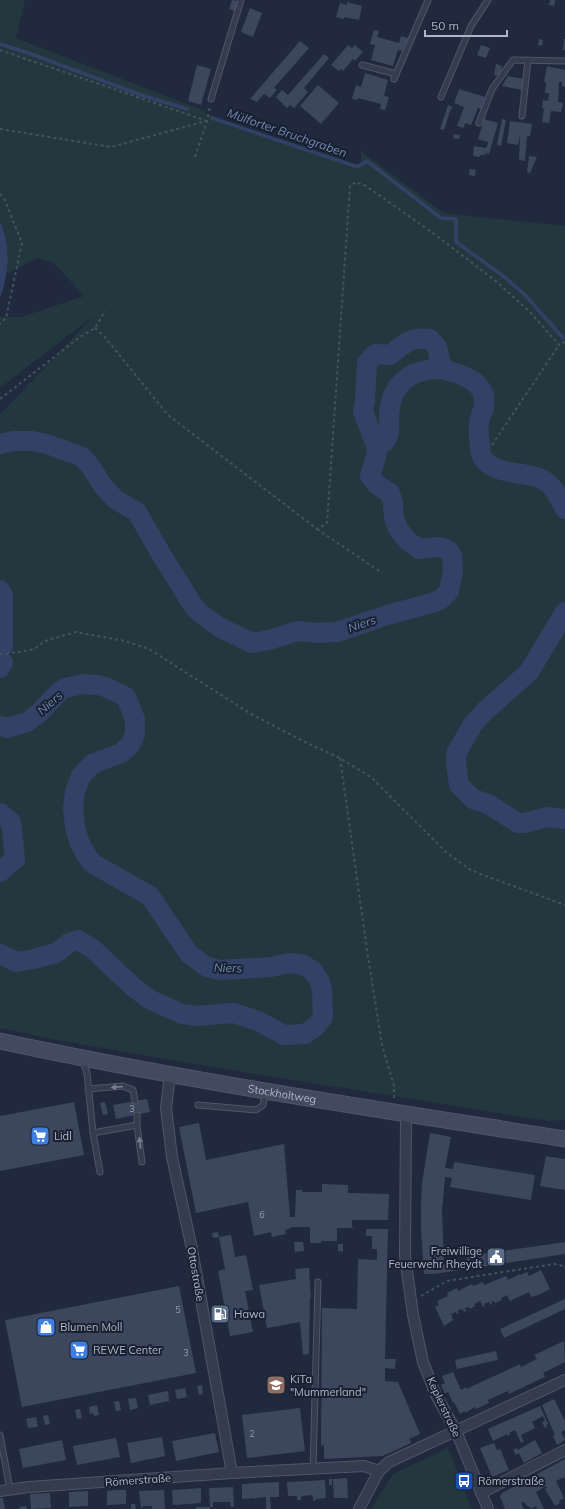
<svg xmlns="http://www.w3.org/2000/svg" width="565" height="1509" font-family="Mulish,sans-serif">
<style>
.green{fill:#22383e}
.water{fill:#324266}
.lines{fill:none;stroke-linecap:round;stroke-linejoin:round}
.stream{stroke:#324266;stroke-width:3.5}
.river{stroke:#324266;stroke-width:20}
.building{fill:#3c475d}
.service-casing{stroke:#4f5667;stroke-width:7}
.minor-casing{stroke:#4f5667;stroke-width:12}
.secondary-casing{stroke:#4f5667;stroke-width:17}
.path{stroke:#40555b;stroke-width:2;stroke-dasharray:3 3;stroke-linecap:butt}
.service{stroke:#343c4d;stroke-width:5}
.minor{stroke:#343c4d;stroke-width:10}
.secondary{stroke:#424a60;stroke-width:15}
.oneway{fill:#787f91}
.labels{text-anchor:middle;stroke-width:4;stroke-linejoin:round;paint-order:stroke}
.number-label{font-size:9px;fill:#929aae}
.street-label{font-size:11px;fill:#afb6c9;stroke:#192131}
.poi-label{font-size:11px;fill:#afb6c9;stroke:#192131;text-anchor:start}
.water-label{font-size:12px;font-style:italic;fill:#7489b3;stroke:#192131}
</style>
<rect width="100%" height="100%" fill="#20293d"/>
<g class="green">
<path d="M0,0H25L16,38L205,111V113L282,141L355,165L361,162V151L441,211L449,214L565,226V1120L549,1121L194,1064L57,1040L0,1028V659L9,660V593L0,578V414L95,315L0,388V317H21L84,296L53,262L37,258L6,274C8,257 8,237 0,222Z"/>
<path d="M448,1448L472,1509H371L393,1474Z"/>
</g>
<path class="water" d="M0,222C11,244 9,275 0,297Z"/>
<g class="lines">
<g class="stream">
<path d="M0,44L34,55L141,95L187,109"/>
<path d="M212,118L355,166H359L367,161L441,218L456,219V242L502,275L525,295L563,338"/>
</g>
<g class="river">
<path d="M0,444L13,441H32L47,444L82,457L91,467L103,486L115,499L137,512L161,554L194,607L200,613L219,627L252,643L269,640L297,631L318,633L337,632L387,615L432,603L441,599L449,591L453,571L452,556L449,551L443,548L439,547L419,549L408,541L398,529L394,518L393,504L390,493L377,485L370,476L376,457L377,448L363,412L365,401L367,363L372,357L376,354L390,355C404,344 411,336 430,339L437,347L442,369C461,374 488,381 484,407C483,411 481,414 480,418C477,426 479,438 480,446C480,452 481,458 486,462C503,478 536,469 551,486C557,493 561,502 565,509"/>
<path d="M377,448C379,445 384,443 386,440C391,433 389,423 389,416C390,384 411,368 442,369"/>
<path d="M0,590L3,595V646"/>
<path d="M565,612L529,672L486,710L473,724L456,754V763L459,785L473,799L488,804L518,823H524L548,817L565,819"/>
<path d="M0,668L3,662"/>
<path d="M0,726L8,728L27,722L39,713L60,691L65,688L74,686L84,684L98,685L108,688L126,697L135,719V735L130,745L121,753L92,764L81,776L75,791L73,808L75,827L79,841L85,853L92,863L150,896L189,954L207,967L220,970L271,967L289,963L304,965L313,971L319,980L322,989L323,1017L315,1027L305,1034L284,1035L258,1021L234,1013L197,1016L182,1014L149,999L132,986L93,949L78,940L69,943L56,953L34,959L16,962L0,954"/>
<path d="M0,813L11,822L15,859L0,872"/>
</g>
</g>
<g class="building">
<path d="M232,0L238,1L235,11L229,9Z"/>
<path d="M550,0H555L554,6L549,5Z"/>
<path d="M347,2L362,6L359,20L344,17V19L336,17L340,3L347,5Z"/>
<path d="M250,8L262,13L253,37L241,32Z"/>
<path d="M374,30L379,31L377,37L399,43L401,36L408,38L402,51L398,50L393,66L371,60L375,45L370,44Z"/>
<path d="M539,39L543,40L542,46L538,45Z"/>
<path d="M564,39H565V50H563Z"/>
<path d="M300,41L309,48L274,88L277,90L270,98L264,94L257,102L250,99Z"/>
<path d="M348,45L352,48L355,45L363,52L355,61L353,59L343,71L341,69L339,71L331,65Z"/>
<path d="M481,45L490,48L486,58L477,55Z"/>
<path d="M324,54L329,58L304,88L308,92L294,108L290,105L287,108L276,97L282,90L288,95Z"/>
<path d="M496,64L502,66L500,76L494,75Z"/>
<path d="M197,65L211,69L201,105L188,101Z"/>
<path d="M547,66L565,70V87L562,86V82H559L558,102L563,103L561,112L551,111L549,123L542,122L544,109L542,108L543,100L548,101L549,93H545L546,82H544Z"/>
<path d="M365,73L388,80L384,96L389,97L385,110L380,109L381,104L358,98V100L352,99L356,85L361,87Z"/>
<path d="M508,76L524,79L522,90L502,86Z"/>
<path d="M318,85L339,103L321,124L300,106Z"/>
<path d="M459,89L485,97L482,109L478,108L471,125L465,123L464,128L457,126L464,107L454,103Z"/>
<path d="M448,105L453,107L450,111L444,130L440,129Z"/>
<path d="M484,119L498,123L489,154L485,153V155H480V157L473,156L474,146L486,148L488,143V142L478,139Z"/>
<path d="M502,119L506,120L501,146L497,145Z"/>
<path d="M510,121L532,124L530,136H527L525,161L519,160L520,135L518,145L507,143Z"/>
<path d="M454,134L460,135L459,139L453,138Z"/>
<path d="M529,156L537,157L530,173L527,172Z"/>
<path d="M470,169L476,170L475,176L469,175Z"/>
<path d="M147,1099L150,1112L116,1119L113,1105Z"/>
<path d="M74,1102L84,1155L0,1171V1116Z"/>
<path d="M105,1102L108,1114L103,1115L100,1103Z"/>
<path d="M199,1123L206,1160L284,1144L290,1217H295L296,1190H302V1192H322V1184L348,1185V1193L389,1194L388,1220H352V1227L355,1228H337V1241H321V1243H310V1227H291V1228L285,1230L286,1234L272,1237L271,1232L254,1236L248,1202L196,1213L179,1127Z"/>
<path d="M430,1133L451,1137L445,1168L453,1169L454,1162L535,1175L531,1200L450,1187L452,1178L445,1177L442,1211L444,1263L467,1260V1257L474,1256V1255L565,1242V1254L434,1274H424L421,1230V1206L422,1183Z"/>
<path d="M546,1156L565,1159V1190L540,1186Z"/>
<path d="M366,1229H388L385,1359H396L395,1369L385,1368V1381L398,1382L420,1434L409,1439L411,1443L383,1456L324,1459V1445L321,1446V1441L322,1308L357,1309L358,1259L377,1260V1249H372V1236H366Z"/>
<path d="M218,1232L219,1237L213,1238L212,1233Z"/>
<path d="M231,1235L235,1257L246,1255L253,1290L245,1291L253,1332L230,1336L218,1271L225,1269L219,1237Z"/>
<path d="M294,1242H303L304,1251L295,1252Z"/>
<path d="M338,1244H343V1252L338,1251Z"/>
<path d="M309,1268L311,1298H310L309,1354L303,1355L300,1322L267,1328L259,1285L296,1279L295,1269Z"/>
<path d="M541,1270L550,1289L538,1295L531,1297L529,1292L510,1301L507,1295L501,1298L502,1300L495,1303L494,1301L491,1302L492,1304L490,1305L489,1302L484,1304L485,1307H483L480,1301L474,1304L475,1306L470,1309L469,1307L465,1308L466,1311L464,1312L462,1309L457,1311L459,1313L457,1314L456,1312L451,1314L453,1320L444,1326L435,1307L439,1305L437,1301L448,1296L447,1293L457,1288L458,1291L472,1284L473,1286L483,1282L484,1285L506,1276L508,1280L520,1274V1275L527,1272L529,1276Z"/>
<path d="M179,1286L196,1373L22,1407L5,1320Z"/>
<path d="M565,1299V1309L504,1338L500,1329Z"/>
<path d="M564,1341L565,1362L543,1373L545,1377L509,1394L508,1391L488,1400L489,1403L476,1409L475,1407L465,1413V1411L460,1414L454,1402L453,1403L448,1392L445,1394L441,1385L445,1383L442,1376L453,1372L461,1390L466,1387V1389L520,1364L521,1367L537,1359L534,1355Z"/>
<path d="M496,1351L498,1360L457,1369L455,1360Z"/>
<path d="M202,1385L203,1394L199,1395L197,1386Z"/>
<path d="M185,1388L187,1397L177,1399L175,1390Z"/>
<path d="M168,1391L169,1401L150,1405L148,1395Z"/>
<path d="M136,1398L138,1408L130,1410L128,1399Z"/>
<path d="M554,1399L565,1421V1430L561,1432L565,1440L557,1445L553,1436L555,1435L542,1405Z"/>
<path d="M119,1401L121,1410L116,1411L114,1402Z"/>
<path d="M97,1405L99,1415L94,1416L93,1413L90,1414L89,1407Z"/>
<path d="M540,1406L548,1424L546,1425L547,1427L545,1428L542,1422L545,1421L543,1416L532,1422L535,1428L521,1435L524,1442L521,1443L515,1430L509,1433L510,1435L508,1436L507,1434L493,1441L488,1429Z"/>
<path d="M300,1408L305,1451L247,1458L242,1415Z"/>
<path d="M80,1409L82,1418L77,1419L75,1410Z"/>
<path d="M48,1415L50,1424L45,1425L43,1416Z"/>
<path d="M36,1417L38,1427L28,1428L26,1419Z"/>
<path d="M215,1433L219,1452L176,1461L172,1441Z"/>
<path d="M162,1437L165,1456L131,1463L127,1443Z"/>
<path d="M116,1438L120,1457L77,1465L73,1446Z"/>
<path d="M62,1440L66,1460L23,1468L19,1449Z"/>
<path d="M535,1440L542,1453L524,1463L519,1453L516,1455L513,1450L517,1448L518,1450Z"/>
<path d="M494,1443L497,1450L500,1449L509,1470L492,1477L480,1448Z"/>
<path d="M565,1459V1479L564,1477L556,1481L564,1498L559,1501L560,1503L555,1506L545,1489L547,1488L546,1486L536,1492L544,1509H537L536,1506L531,1509L530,1507L527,1506L524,1502L521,1503L524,1509H505L500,1497L502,1493Z"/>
<path d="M347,1478L348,1498H334L333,1479Z"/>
<rect x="329" y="1479" width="3" height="6"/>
<path d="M325,1480L326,1498L316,1499V1500L313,1501V1497L311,1495L303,1496L301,1497V1500H297V1496H288L287,1482Z"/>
<path d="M279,1482V1497H270L271,1509H266V1497L257,1498L255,1499L254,1498L242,1499V1484Z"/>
<path d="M233,1487L234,1507H231L230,1502H213V1507H210V1509H196V1507H210L209,1488Z"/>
<path d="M201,1488V1503L173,1505L172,1490Z"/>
<path d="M116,1490H126V1504L107,1505V1491Z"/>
<path d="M164,1490L165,1509H152V1506H142L143,1508H141L139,1491Z"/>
<path d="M88,1491V1506L69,1507V1492Z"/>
<path d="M50,1493L51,1508L31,1509L30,1494Z"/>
<path d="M0,1498H3L5,1509H0Z"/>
<path d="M131,1504H135L136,1509H131Z"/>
<path d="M26,1506L27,1509H20L19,1507Z"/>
</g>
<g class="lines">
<g class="service-casing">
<g id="service">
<path d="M362,65L396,74"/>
<path d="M394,79L428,0"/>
<path d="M441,97L471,26L488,0"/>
<path d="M211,99L241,0"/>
<path d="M522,116L528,60"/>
<path d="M479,123L492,89L513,60L565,61"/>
<path d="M82,1059L87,1073L93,1133L100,1172"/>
<path d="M88,1089L123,1086L133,1090L135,1101"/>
<path d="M198,1105L256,1110L263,1105L266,1092"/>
<path d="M137,1125L142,1162"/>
<path d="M93,1133L137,1125V1115"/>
<path d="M0,1435L10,1490"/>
<path d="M313,1469L318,1282"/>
</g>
</g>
<g class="minor-casing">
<g id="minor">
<path d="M170,1074L166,1108L172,1157L192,1249L232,1473"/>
<path d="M406,1114L405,1256L413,1315L423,1362L436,1395L456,1431L488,1509"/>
<path d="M0,1491L29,1487L232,1473L364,1466L379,1471"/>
<path d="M481,1493L565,1450"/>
<path d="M359,1509L379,1471L389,1462L565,1380"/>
</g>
</g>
<g class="secondary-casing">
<g id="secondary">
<path id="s1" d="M0,1041C187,1081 376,1109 565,1139"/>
</g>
</g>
<g class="path">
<path d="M0,50L207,121"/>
<path d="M0,129L111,147L206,121"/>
<path d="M195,157L207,121L210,106"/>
<path d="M0,194L4,198L22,243L6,318L0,324"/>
<path d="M95,328L104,336L168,415L317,529L321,527L327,523L350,186L356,182L366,186L433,233L497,282L531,313L559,345L565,342"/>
<path d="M0,399L80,337L95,328L105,311"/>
<path d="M492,445L559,345"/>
<path d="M317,529L382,573"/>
<path d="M0,654L20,652L34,649L45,641L76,632L125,641L149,649L251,714L305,742L340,758L372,778L446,852L469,869L483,875L565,905"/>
<path d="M340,758L367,950L382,1045L394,1086V1099"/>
<path d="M421,1296L447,1281L554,1264L564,1266L565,1268"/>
</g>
<use href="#service" class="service"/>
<use href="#minor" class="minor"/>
<use href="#secondary" class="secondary"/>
</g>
<defs><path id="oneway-solid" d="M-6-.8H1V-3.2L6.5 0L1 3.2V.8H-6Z"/></defs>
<g class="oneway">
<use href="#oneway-solid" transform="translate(117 1087) rotate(175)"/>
<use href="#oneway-solid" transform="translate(140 1143) rotate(-97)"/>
</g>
<defs>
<g id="supermarket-square" transform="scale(1)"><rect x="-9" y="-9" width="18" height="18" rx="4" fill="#3f7fe0" stroke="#192131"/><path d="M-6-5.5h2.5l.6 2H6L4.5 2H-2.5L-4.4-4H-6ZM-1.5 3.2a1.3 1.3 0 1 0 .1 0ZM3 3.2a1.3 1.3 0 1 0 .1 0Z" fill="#fff"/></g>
<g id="civic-square" transform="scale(1)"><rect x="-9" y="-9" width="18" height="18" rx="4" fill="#5c6f8a" stroke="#192131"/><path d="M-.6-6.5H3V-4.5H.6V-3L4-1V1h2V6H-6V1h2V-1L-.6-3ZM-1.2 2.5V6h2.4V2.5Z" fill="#fff"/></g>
<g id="fuel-square" transform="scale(1)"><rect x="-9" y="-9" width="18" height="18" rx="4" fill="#5c6f8a" stroke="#192131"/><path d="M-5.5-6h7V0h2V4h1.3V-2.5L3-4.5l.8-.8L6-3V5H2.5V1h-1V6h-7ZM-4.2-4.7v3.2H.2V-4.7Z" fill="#fff"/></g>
<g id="shop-square" transform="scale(1)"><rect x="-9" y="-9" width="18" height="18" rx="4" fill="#3f7fe0" stroke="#192131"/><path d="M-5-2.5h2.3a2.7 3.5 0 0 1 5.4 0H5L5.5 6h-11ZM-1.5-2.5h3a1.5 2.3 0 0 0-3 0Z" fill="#fff"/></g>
<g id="school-square" transform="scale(1)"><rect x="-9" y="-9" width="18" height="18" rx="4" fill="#8d6e63" stroke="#192131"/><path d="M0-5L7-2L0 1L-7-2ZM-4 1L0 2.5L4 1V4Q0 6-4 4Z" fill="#fff"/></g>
<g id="bus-square" transform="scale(1)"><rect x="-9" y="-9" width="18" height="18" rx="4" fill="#1a4fb4" stroke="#192131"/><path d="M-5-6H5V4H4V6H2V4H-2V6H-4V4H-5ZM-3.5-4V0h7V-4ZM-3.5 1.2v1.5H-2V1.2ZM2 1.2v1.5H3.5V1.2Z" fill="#fff"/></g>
</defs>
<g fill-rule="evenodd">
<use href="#supermarket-square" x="40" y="1136"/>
<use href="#civic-square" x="496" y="1257"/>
<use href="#fuel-square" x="220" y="1314"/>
<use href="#shop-square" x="46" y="1327"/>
<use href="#supermarket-square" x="79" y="1350"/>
<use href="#school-square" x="276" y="1385"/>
<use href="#bus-square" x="464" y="1481"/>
</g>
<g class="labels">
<g class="number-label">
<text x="132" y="1112">3</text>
<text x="262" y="1218">6</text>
<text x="178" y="1313">5</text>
<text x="186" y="1356">3</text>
<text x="252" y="1437">2</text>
</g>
<g class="street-label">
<text dy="4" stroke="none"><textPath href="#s1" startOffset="287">Stockholtweg</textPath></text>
<text transform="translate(196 1274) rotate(80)" y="4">Ottostraße</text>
<text transform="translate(444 1407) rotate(65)" y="4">Keplerstraße</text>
<text transform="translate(138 1480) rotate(-4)" y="4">Römerstraße</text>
</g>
<g class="poi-label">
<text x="54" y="1140">Lidl</text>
<text x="482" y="1255" text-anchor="end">Freiwillige<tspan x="482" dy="13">Feuerwehr Rheydt</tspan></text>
<text x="234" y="1318">Hawa</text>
<text x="60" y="1331">Blumen Moll</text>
<text x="93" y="1354">REWE Center</text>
<text x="290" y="1383">KiTa<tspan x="290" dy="13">"Mummerland"</tspan></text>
<text x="478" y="1485">Römerstraße</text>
</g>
<g class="water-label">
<text transform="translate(287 133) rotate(19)" y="4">Mülforter Bruchgraben</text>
<text transform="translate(362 624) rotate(-19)" y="4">Niers</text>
<text transform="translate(50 703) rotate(-42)" y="4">Niers</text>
<text transform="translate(228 968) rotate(1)" y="4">Niers</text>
</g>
</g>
<path d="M425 30v6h82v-6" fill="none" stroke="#afb6c9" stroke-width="2"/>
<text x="431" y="30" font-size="12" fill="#afb6c9" stroke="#192131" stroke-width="3" paint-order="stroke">50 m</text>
</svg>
